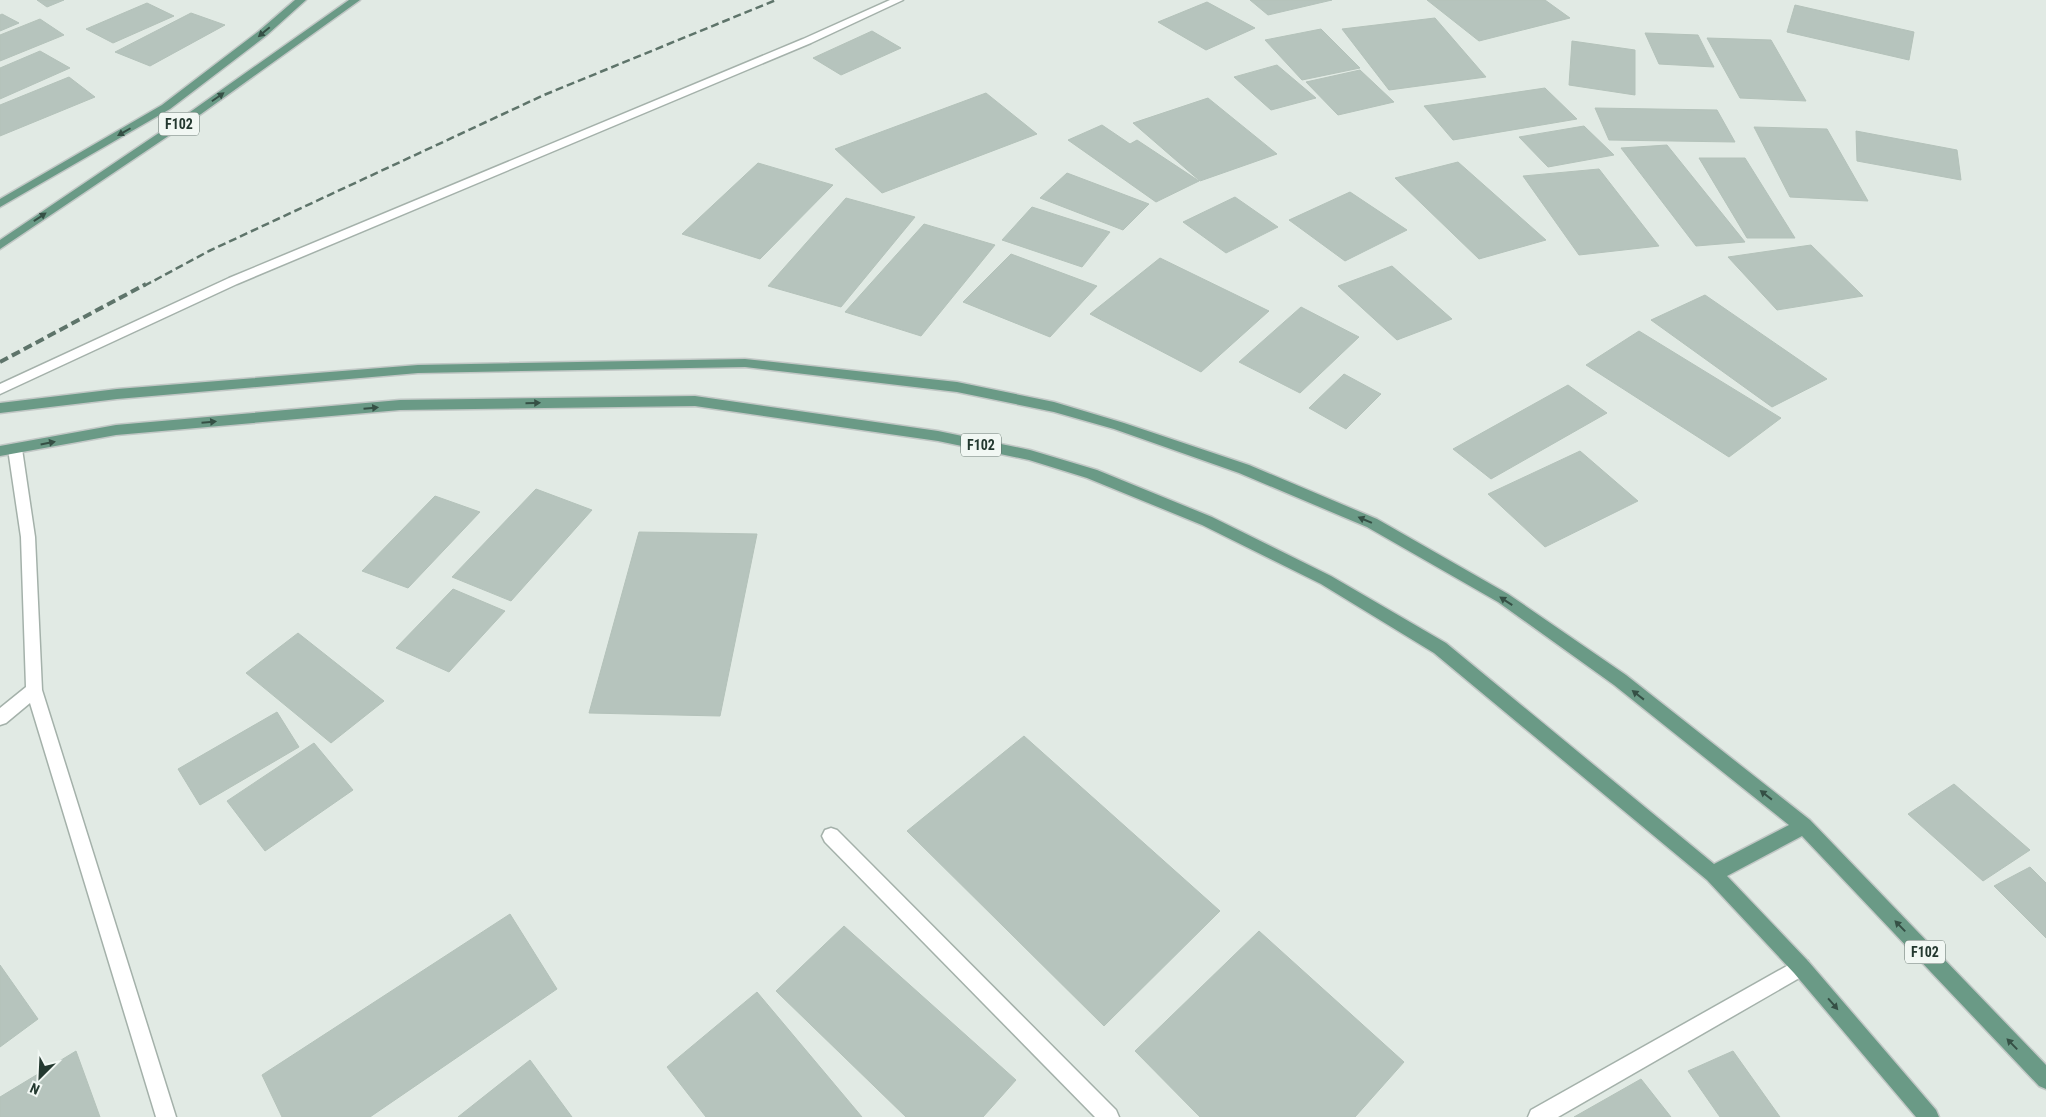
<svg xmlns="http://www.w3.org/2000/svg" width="2046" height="1117" font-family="'Roboto Condensed',sans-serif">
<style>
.building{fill:#b6c4bd;stroke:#b4c2ba}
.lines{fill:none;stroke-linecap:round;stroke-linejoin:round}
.street-casing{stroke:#a4b1aa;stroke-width:3}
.primary-casing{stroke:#c1c7c5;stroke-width:3}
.street{fill:#fff;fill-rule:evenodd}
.primary{fill:#6a9a86;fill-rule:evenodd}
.rail-far1{stroke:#5e746a;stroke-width:2.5;stroke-dasharray:8 4;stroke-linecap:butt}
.rail{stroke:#5e746a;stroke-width:4;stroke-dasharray:9 4.5;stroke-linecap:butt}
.oneway{fill:#355045}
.labels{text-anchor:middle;stroke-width:4;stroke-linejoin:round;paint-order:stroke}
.shield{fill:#f1f7f3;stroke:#61716a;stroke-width:1}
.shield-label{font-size:14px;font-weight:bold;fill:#23382f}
</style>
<rect width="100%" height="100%" fill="#e1eae4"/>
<g class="building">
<path d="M37,0H64L47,7Z"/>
<path d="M1250,0H1332L1268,15Z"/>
<path d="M1427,0H1545L1570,18L1479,41Z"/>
<path d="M1207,2L1255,28L1206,50L1158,22Z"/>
<path d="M147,3L174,16L113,43L86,29Z"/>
<path d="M1795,5L1914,32L1909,60L1787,32Z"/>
<path d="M191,13L225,25L150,66L115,52Z"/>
<path d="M2,14L19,23L0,31V15Z"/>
<path d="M1435,18L1486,77L1389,90L1342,29Z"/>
<path d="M40,19L64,35L0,61V35Z"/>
<path d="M1321,29L1360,68L1302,80L1265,40Z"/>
<path d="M872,31L901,48L841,75L813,58Z"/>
<path d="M1645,33L1698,35L1714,67L1659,64Z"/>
<path d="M1707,38L1771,40L1806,101L1740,98Z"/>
<path d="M1572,41L1635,50V95L1569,85Z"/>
<path d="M40,51L70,68L0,99V68Z"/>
<path d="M1277,65L1316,98L1271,110L1234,77Z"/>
<path d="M1360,70L1394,102L1338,115L1306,82Z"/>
<path d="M69,77L95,97L0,136V105Z"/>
<path d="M1545,88L1577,119L1453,140L1424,106Z"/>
<path d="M986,93L1037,134L882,193L835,149Z"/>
<path d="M1208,98L1277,154L1200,181L1133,123Z"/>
<path d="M1595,108L1717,110L1735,142L1609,140Z"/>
<path d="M1102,125L1130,144L1137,140L1199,181L1156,202L1068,140Z"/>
<path d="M1584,126L1614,155L1548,167L1519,137Z"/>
<path d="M1754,127L1827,129L1868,201L1790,197Z"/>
<path d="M1856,131L1957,150L1961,180L1857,161Z"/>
<path d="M1667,145L1745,242L1696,246L1621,148Z"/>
<path d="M1699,158H1745L1795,238H1747Z"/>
<path d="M1458,162L1546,240L1479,259L1395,178Z"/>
<path d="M758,163L833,185L760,259L682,234Z"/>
<path d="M1599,169L1659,246L1579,255L1523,176Z"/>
<path d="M1067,173L1149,204L1123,230L1040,198Z"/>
<path d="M1350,192L1407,230L1345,261L1289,220Z"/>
<path d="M1235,197L1278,227L1226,253L1183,222Z"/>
<path d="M846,198L915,217L841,307L768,286Z"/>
<path d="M1032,207L1110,232L1082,267L1002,240Z"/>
<path d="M924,224L995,245L921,336L845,312Z"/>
<path d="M1811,245L1863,296L1777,310L1728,257Z"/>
<path d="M1011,254L1097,286L1050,337L963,302Z"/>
<path d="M1160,258L1269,311L1201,372L1090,314Z"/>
<path d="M1392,266L1452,319L1397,340L1338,286Z"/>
<path d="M1705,295L1827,379L1772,407L1651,320Z"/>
<path d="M1301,307L1359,337L1300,393L1239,362Z"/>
<path d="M1639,331L1781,418L1729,457L1586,365Z"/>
<path d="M1344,374L1381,394L1346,429L1309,408Z"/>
<path d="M1568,385L1607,413L1491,479L1453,449Z"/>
<path d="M1580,451L1638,501L1545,547L1488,494Z"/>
<path d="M536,489L592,510L511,601L452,577Z"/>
<path d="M435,496L480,512L408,588L362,571Z"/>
<path d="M639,532L757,534L720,716L589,713Z"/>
<path d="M453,589L505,611L449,672L396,648Z"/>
<path d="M298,633L384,701L331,743L246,673Z"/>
<path d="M277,712L299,747L200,805L178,769Z"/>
<path d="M1024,736L1220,911L1104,1026L907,831Z"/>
<path d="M314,743L353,790L265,851L227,801Z"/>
<path d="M1954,784L2030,850L1983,881L1908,814Z"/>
<path d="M2030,867L2046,883V938L1994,886Z"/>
<path d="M510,914L557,989L370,1117H282L262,1075Z"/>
<path d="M844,926L1016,1080L983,1117H906L776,991Z"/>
<path d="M1259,931L1404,1062L1355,1117H1200L1135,1051Z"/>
<path d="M0,965L38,1019L0,1047Z"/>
<path d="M757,992L862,1117H706L667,1067Z"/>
<path d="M76,1051L100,1117H0V1097Z"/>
<path d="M1733,1051L1780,1117H1720L1688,1071Z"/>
<path d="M530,1060L572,1117H458Z"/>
<path d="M1641,1079L1671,1117H1574Z"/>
</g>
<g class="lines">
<g class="street-casing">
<g id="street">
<path d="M890,0H903L811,43L237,284L0,394V384L229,278L803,39Z"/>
<path d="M15,444L20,445L22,449L35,537L42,690L176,1117H156L30,703L6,723L0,725V708L26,687L21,537L8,449L10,445Z"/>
<path d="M831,828L837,830L1116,1110L1119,1117H1095L825,842L822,836L825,830Z"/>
<path d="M1801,958L1808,961L1810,967L1808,973L1558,1117H1528L1531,1110Z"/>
</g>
</g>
<g class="primary-casing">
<g id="primary">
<path d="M295,0H306L267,35L170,109L0,207V199L162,105L259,31Z"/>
<path d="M349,0H360L201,114L0,249V240L193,110Z"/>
<path d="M745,359L957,382L1054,402L1124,423L1249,465L1377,519L1508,594L1626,675L1810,820L2046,1065V1089L2039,1086L1802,836L1727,876L1808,961L1936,1110L1939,1117H1916L1794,973L1707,880L1434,653L1321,584L1202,525L1087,478L1029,460L938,441L695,406L400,410L116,435L0,456V446L116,425L400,400L695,396L938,431L1030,450L1097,470L1212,517L1331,576L1446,643L1714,864L1789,825L1614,685L1498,602L1367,527L1239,473L1114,429L1054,412L957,392L745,367L418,373L117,399L0,413V403L117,389L418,365Z"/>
</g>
</g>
<use href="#street" class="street"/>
<use href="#primary" class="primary"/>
<path class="rail-far1" d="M144,286L209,251L544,95L776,0"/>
<path class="rail" d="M0,362L146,284"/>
</g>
<defs><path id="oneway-solid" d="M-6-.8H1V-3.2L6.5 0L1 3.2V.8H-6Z" transform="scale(1.25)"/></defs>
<g class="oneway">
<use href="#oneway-solid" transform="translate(264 32) rotate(140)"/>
<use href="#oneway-solid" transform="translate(218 97) rotate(-35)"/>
<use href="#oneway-solid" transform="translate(124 132) rotate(150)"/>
<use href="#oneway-solid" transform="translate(40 217) rotate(-34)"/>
<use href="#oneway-solid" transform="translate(533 403) rotate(-1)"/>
<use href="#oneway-solid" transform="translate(371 408) rotate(-5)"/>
<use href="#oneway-solid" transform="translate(209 422) rotate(-5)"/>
<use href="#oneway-solid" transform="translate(48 443) rotate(-11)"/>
<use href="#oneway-solid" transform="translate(1365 520) rotate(-157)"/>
<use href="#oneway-solid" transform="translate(1506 601) rotate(-147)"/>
<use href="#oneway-solid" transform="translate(1638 695) rotate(-142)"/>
<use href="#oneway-solid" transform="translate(1766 795) rotate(-142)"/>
<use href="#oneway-solid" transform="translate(1900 926) rotate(-134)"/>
<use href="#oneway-solid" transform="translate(1833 1004) rotate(49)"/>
<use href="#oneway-solid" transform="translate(2012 1044) rotate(-134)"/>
</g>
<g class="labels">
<g class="shield">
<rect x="159" y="112.5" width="40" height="23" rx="4"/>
<rect x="961" y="433.5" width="40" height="23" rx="4"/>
<rect x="1905" y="940.5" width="40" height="23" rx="4"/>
</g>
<g class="shield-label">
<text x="179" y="129">F102</text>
<text x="981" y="450">F102</text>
<text x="1925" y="957">F102</text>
</g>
</g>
<g transform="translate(40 1077) rotate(204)" stroke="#f1f7f3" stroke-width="4" paint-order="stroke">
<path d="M0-4L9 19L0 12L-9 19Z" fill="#23382f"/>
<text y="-8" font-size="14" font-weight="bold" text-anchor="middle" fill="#23382f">N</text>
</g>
</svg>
